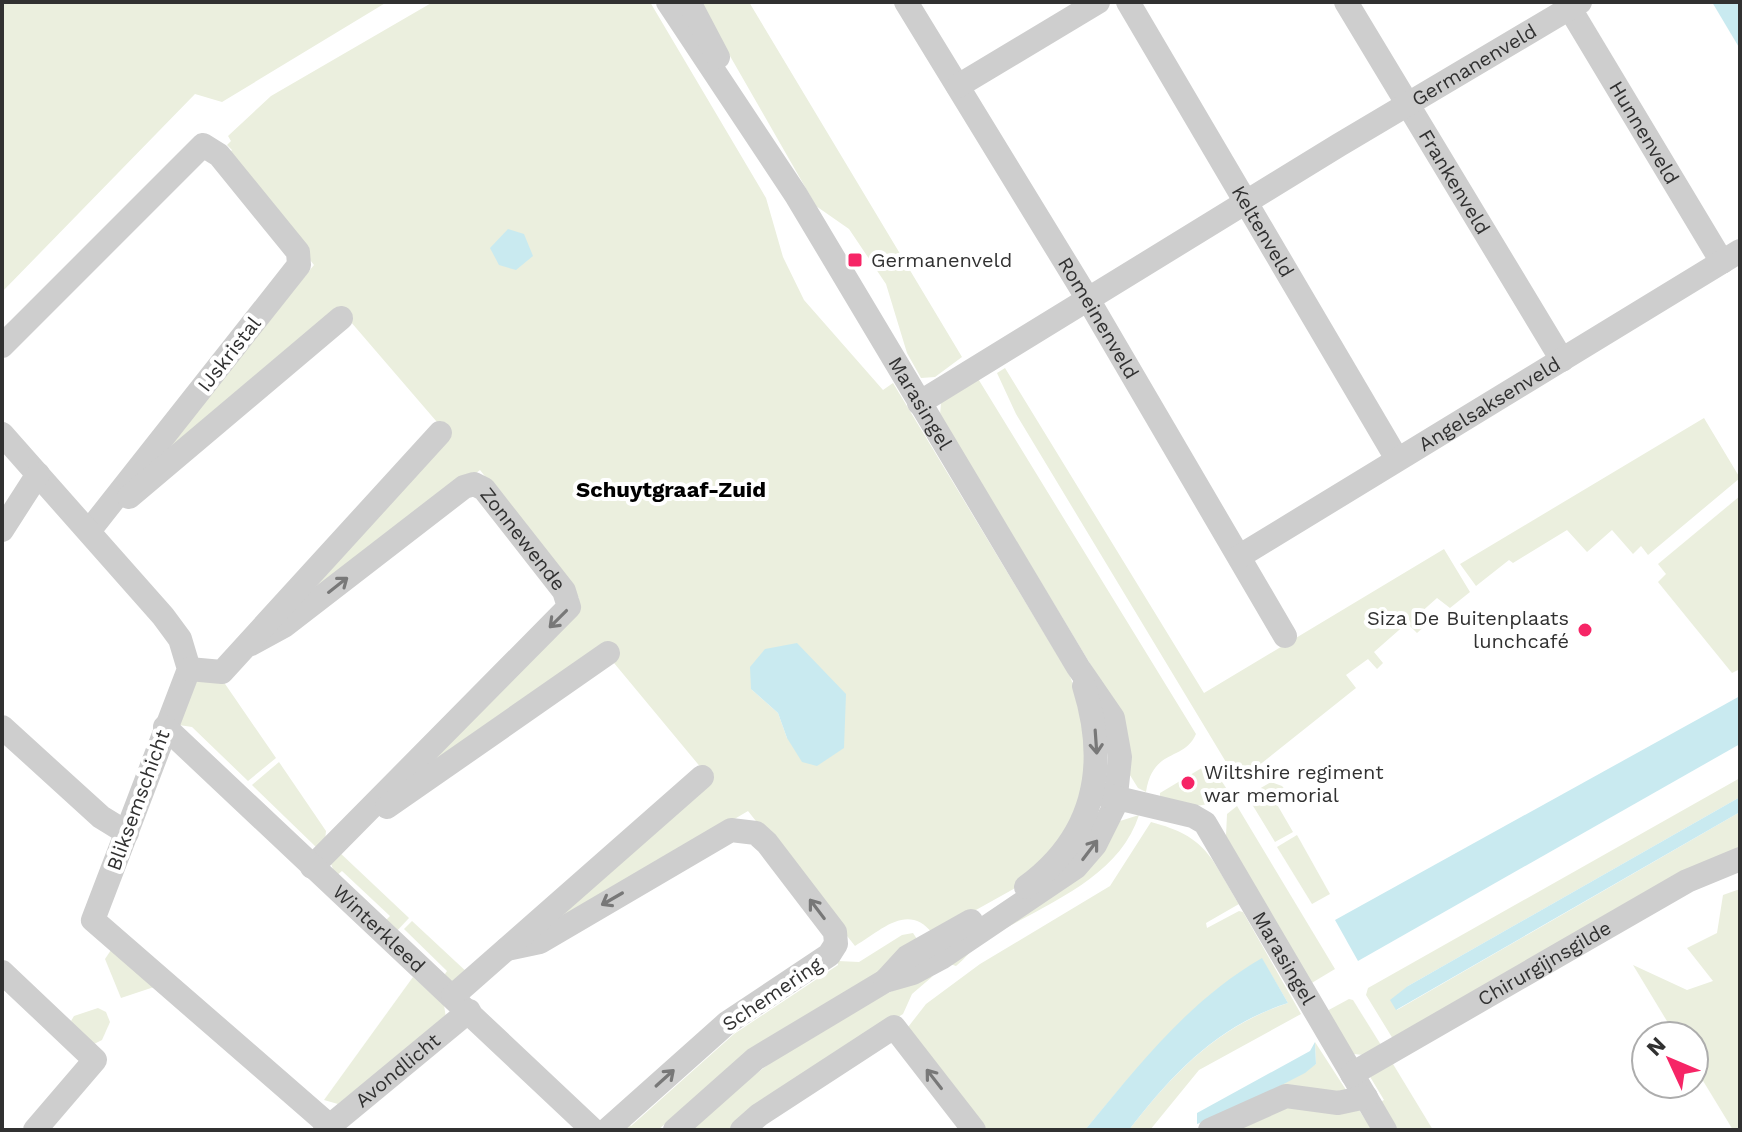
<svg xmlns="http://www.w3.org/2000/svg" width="1742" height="1132" font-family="'Work Sans',sans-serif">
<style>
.green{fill:#ebefde;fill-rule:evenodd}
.water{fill:#c9eaf0}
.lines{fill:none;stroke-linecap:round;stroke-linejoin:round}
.minor{stroke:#cecece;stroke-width:24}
.oneway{stroke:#787878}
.poi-dot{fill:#f62566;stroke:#fff;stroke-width:3}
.labels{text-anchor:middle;stroke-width:8;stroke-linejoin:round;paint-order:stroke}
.street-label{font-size:20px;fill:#313131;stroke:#fff}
.poi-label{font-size:20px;fill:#313131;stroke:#fff;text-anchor:start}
.neighbourhood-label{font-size:22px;font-weight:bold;fill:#000;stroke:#fff}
</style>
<rect width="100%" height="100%" fill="#fff"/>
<g class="green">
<path d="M2,2H387L222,102L195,94L2,292Z"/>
<path d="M433,2H650L766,198L783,257L804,300L883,390L893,383L1070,676L1088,729L1091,766L1075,822L1019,886L933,934C908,902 882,930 855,946L748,811L546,931L542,928L712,781L614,663L617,659L417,777L579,598L480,470L291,615L449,436L338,307L160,463L155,460L314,265L227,155L232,150L227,145L231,141L228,136L271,96ZM751,689L844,748L787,738L778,713Z"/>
<path d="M699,2H749L962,357L935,377L921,378L907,353L886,284L849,229L816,206Z"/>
<path d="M1005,368L1204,693L1444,549L1470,592L1450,608L1437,598L1419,614L1426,625L1417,633L1407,623L1374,652L1383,663L1377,669L1368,659L1346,675L1356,688L1238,782L1016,414L997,373Z"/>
<path d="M977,377L1196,734C1184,762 1153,747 1146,792L1138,788L1128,772L1115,705L940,415L941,402Z"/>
<path d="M1704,418L1740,478L1648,555L1641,546L1633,554L1612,530L1587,552L1567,530L1513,563L1509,560L1476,586L1460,564Z"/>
<path d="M1740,496V669L1732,673L1658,582L1666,574L1658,564Z"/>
<path d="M221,678L276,758L248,781L192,727L179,725L194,681Z"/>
<path d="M279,762L326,831L325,840L316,847L252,785Z"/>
<path d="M1210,763L1228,791C1201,813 1191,806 1160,798V793Z"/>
<path d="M1740,778V797L1408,986L1397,1010L1740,812V849L1393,1039L1366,995L1368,988Z"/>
<path d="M1271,782L1282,786L1288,793L1275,801L1293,832L1275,842L1247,796Z"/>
<path d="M1237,806L1335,969L1310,984L1226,836L1227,814Z"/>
<path d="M1139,815C1117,884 1032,908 978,945C970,951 964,960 956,966L950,964L1120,821Z"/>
<path d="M1151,822C1208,837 1210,857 1239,904L1206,923L1207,928L1239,911L1243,912L1301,1014L1199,1070L1150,1130H1129C1172,1074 1218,1026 1288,1003L1262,959L1121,1087L1085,1130H987L905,1031L926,1004L980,964L1110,886Z"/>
<path d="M1297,835L1330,894L1312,904L1277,847Z"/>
<path d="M338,851L409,918L394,934L384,922L390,916L342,871L336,876L331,864Z"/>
<path d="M1740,889V1130H1733L1694,1066V1036H1676L1633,965L1687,990L1713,981L1687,948L1717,933L1723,895Z"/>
<path d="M412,921L470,975L456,983L443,977L447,971L404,929Z"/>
<path d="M913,933L919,942L878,972L739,1060L658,1130H620L625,1120L631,1126L734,1034L838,965V961L859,962L902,935Z"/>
<path d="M111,950L154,987L121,998L105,959Z"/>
<path d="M933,976L912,994L903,1014L754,1108L730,1130H687C758,1069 843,1003 933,976Z"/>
<path d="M413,977L444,1005L446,1018L338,1104L324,1100Z"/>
<path d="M1349,999L1353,1000L1381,1045L1363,1055L1354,1054L1325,1012Z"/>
<path d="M98,1008L106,1012L110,1022L102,1040L92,1045L71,1021L74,1016Z"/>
<path d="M1315,1042L1372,1130H1214L1221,1116L1316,1064Z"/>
<path d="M1390,1062L1393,1064L1433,1130H1394L1379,1103L1384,1100L1369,1075Z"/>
</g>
<g class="water">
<path d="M1712,2H1740V49Z"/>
<path d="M508,229L524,234L533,256L516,270L499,265L490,248Z"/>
<path d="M797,643L846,694L844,748L817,766L802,762L787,738L778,713L751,689L750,667L765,649Z"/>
<path d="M1740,696V744L1358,961L1335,920Z"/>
<path d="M1740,797V812L1396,1010L1390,1000L1408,986Z"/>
<path d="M1262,958L1288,1003C1218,1025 1172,1074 1129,1130H1085C1139,1065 1188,1001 1262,958Z"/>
<path d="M1315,1042L1316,1064L1305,1073L1221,1116L1197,1124V1113L1310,1051Z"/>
</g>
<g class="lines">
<g class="minor">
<path id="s1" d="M668,2L796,195L1078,667L1113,718L1120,757L1115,805L1095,845L1076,867L941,958L913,973L885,981L755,1059L675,1130"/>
<path d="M689,2L718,57"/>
<path id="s2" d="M906,2L1089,301L1285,636"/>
<path id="s3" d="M1128,2L1397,459"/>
<path id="s4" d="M1346,2L1562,360"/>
<path id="s5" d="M1566,2L1722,262"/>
<path d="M958,86L1098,2"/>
<path d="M2,346L203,145L219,155L298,252L299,265L89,531"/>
<path id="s6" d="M919,403L1339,145L1580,2"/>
<path d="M2,434L163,616L180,639L189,669L93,920L330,1126"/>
<path d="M129,497L341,318"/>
<path d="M2,530L38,474"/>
<path id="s7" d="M1240,556L1740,251"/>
<path id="s8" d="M251,644L284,626L464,487L474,484L484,489L564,591L569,607L312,867"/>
<path d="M189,669L222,672L440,433"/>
<path d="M2,727L101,817L127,833"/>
<path id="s9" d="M165,727L593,1130"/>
<path id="s10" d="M1092,792L1193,816L1205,823L1385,1130"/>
<path d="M387,807L608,653"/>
<path d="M1026,887C1096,836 1109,766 1084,686"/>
<path d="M507,949L540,942L731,830L756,833L767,843L835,932L836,944L829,955L727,1023L607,1130"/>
<path d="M2,972L95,1060L35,1130"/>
<path d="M885,981L907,957L971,921"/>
<path d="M453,996L702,777"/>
<path id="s11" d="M1352,1074L1687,881L1740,859"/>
<path id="s12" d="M325,1130L469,1011"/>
<path d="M742,1130L759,1115L894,1027L974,1130"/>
<path d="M1210,1130L1286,1096L1338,1103L1366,1097"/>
</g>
</g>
<defs><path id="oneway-shaft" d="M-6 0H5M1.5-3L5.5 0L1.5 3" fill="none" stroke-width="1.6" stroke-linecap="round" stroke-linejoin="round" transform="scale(2)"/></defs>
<g class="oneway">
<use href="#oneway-shaft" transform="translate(338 585) rotate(-38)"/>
<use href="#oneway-shaft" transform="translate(558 619) rotate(135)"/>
<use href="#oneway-shaft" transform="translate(1096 742) rotate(86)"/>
<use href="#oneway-shaft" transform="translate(1090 850) rotate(-53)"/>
<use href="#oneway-shaft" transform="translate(612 899) rotate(150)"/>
<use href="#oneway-shaft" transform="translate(817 909) rotate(-127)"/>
<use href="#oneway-shaft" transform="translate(665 1078) rotate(-42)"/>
<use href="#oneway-shaft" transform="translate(934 1079) rotate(-128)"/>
</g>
<g class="poi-dot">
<rect x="847" y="252" width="16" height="16" rx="4"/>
<circle cx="1585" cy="630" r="8"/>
<circle cx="1188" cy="783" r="8"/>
</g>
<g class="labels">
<g class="street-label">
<text dy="7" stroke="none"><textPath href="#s6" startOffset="650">Germanenveld</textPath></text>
<text dy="7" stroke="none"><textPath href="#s5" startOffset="152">Hunnenveld</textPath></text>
<text dy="7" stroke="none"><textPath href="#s4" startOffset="210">Frankenveld</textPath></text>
<text dy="7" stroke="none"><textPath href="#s3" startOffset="266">Keltenveld</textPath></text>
<text dy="7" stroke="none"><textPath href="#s2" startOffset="370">Romeinenveld</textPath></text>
<text transform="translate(229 354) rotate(-52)" y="7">IJskristal</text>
<text dy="7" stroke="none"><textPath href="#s7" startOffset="292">Angelsaksenveld</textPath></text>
<text dy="7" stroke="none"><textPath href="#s1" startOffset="474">Marasingel</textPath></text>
<text dy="7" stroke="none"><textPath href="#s8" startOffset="350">Zonnewende</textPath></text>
<text transform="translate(138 800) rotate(-70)" y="7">Bliksemschicht</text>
<text dy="7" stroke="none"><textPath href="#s9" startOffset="294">Winterkleed</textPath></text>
<text dy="7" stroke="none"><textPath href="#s10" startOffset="274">Marasingel</textPath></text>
<text dy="7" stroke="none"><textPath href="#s11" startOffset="222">Chirurgijnsgilde</textPath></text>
<text transform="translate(772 994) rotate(-34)" y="7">Schemering</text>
<text dy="7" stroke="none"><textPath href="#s12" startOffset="94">Avondlicht</textPath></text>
</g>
<g class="poi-label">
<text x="871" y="267">Germanenveld</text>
<text x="1569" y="625" text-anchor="end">Siza De Buitenplaats<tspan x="1569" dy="23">lunchcafé</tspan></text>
<text x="1204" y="779">Wiltshire regiment<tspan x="1204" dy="23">war memorial</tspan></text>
</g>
<g class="neighbourhood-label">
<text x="671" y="497">Schuytgraaf-Zuid</text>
</g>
</g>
<rect width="1742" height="1132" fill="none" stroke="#313131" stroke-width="8"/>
<g transform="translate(1670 1060) rotate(314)"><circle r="38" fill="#ffffff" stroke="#adadad" stroke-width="2"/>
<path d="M0-6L14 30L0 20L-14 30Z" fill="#f62566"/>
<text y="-12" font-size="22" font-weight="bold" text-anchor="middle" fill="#313131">N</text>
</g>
</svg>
